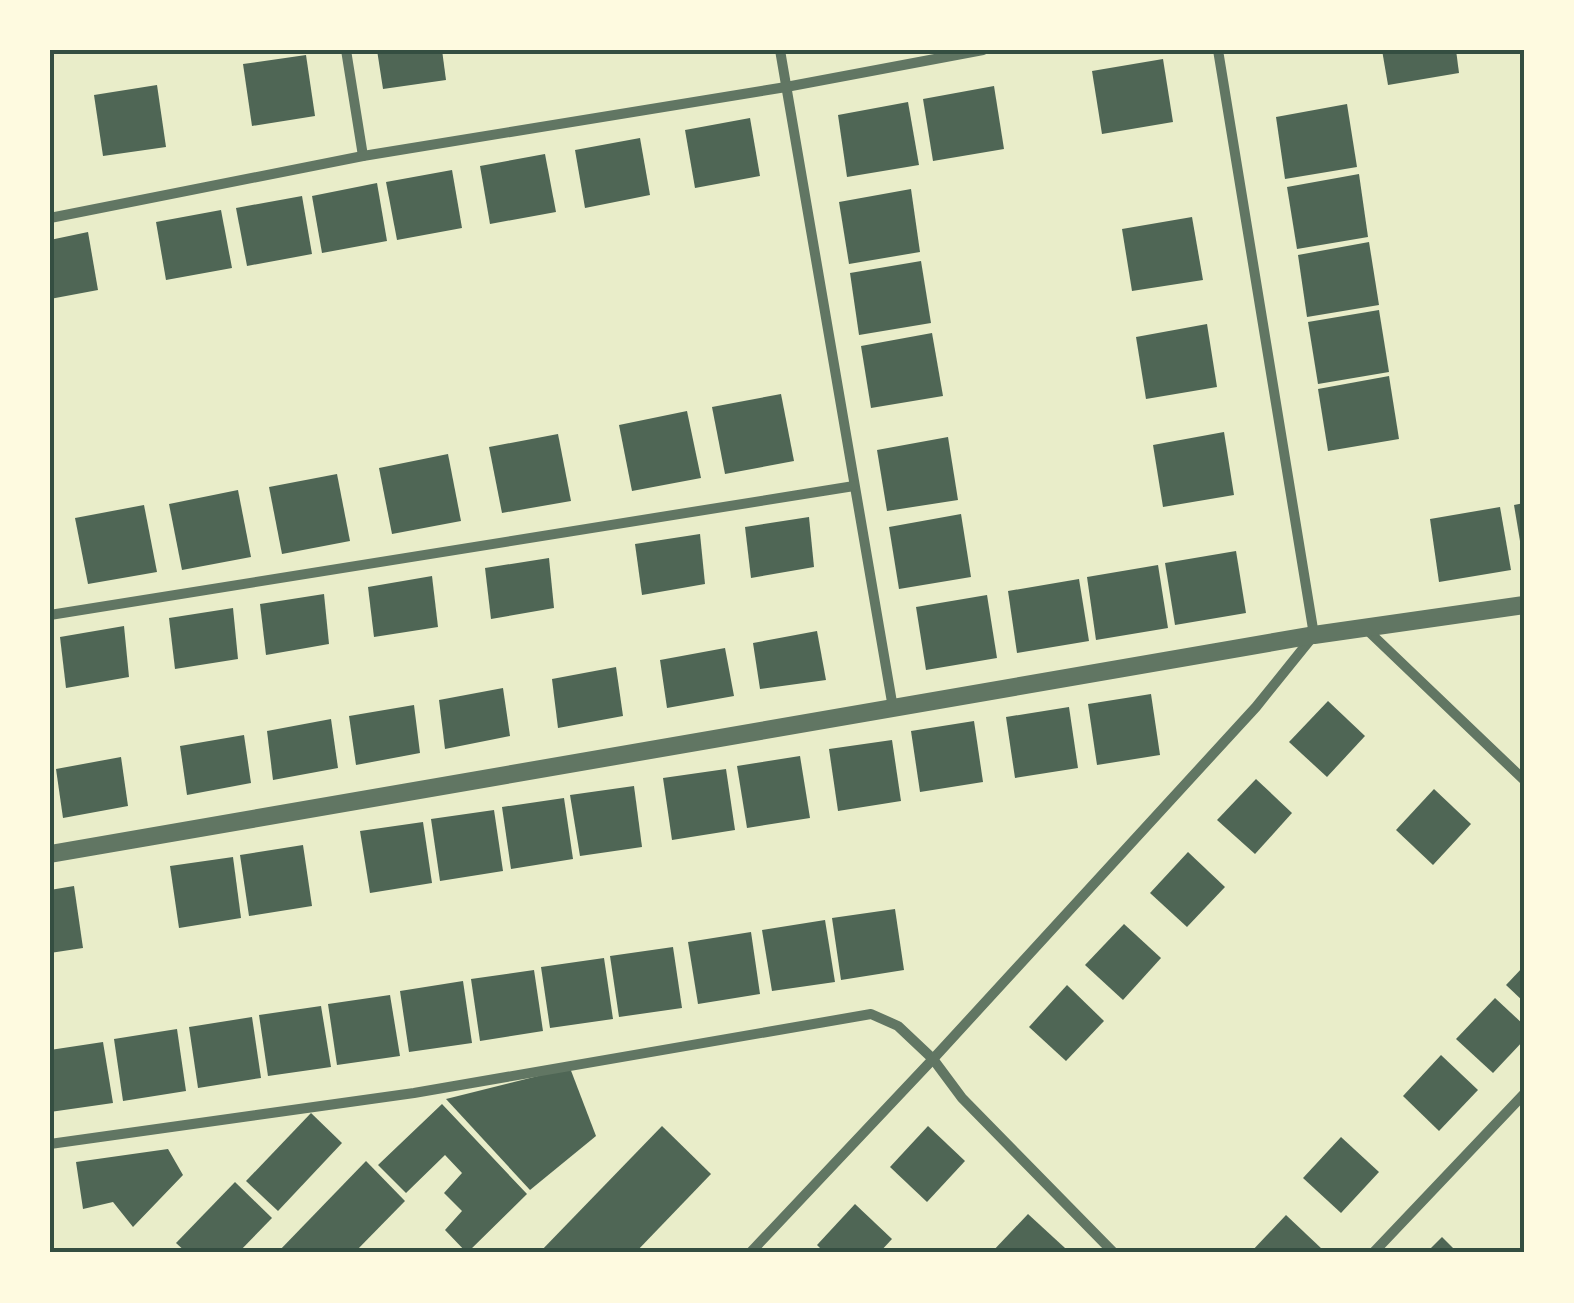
<svg xmlns="http://www.w3.org/2000/svg" width="1574" height="1303" font-family="Manrope,sans-serif">
<style>
.building{fill:#4f6655}
.lines{fill:none;stroke-linecap:round;stroke-linejoin:round}
.minor{stroke:#617663;stroke-width:10}
.tertiary{stroke:#617663;stroke-width:18}
.neatline{fill:none;stroke:#344e41;stroke-width:4}
</style>
<rect width="100%" height="100%" fill="#e9edc9"/>
<g class="building">
<path d="M377,50H442L446,80L383,89Z"/>
<path d="M1382,50H1456L1459,73L1388,85Z"/>
<path d="M306,55L315,116L252,126L243,64Z"/>
<path d="M1163,59L1173,122L1102,134L1092,71Z"/>
<path d="M157,85L166,147L103,156L94,95Z"/>
<path d="M994,86L1004,149L933,161L923,99Z"/>
<path d="M908,102L919,165L847,177L838,115Z"/>
<path d="M1347,104L1357,167L1285,179L1276,117Z"/>
<path d="M750,118L760,176L695,188L685,130Z"/>
<path d="M640,138L650,195L585,208L575,150Z"/>
<path d="M545,154L556,212L490,224L480,166Z"/>
<path d="M452,170L462,228L397,240L386,182Z"/>
<path d="M1359,174L1368,237L1297,249L1287,187Z"/>
<path d="M377,183L387,241L322,253L312,196Z"/>
<path d="M911,189L920,252L849,264L839,202Z"/>
<path d="M302,196L312,254L247,266L236,208Z"/>
<path d="M221,210L232,268L166,280L156,222Z"/>
<path d="M1192,217L1203,280L1132,291L1122,229Z"/>
<path d="M88,232L98,290L50,299V240Z"/>
<path d="M1369,242L1379,305L1307,317L1298,255Z"/>
<path d="M921,261L931,323L859,335L850,273Z"/>
<path d="M1379,310L1389,372L1318,384L1308,322Z"/>
<path d="M1207,324L1217,387L1146,399L1136,337Z"/>
<path d="M932,333L943,396L871,408L861,346Z"/>
<path d="M1389,376L1399,439L1328,451L1318,389Z"/>
<path d="M781,394L794,461L725,474L712,407Z"/>
<path d="M687,411L701,478L632,491L619,425Z"/>
<path d="M1224,432L1234,495L1163,507L1153,445Z"/>
<path d="M558,434L571,501L502,513L489,447Z"/>
<path d="M948,437L958,500L887,511L877,450Z"/>
<path d="M448,454L461,521L392,534L379,468Z"/>
<path d="M337,474L350,541L282,554L269,487Z"/>
<path d="M238,490L251,557L182,570L169,504Z"/>
<path d="M1524,503V553H1522L1514,505Z"/>
<path d="M144,505L157,572L88,584L75,518Z"/>
<path d="M1500,507L1511,570L1439,582L1430,519Z"/>
<path d="M961,514L971,577L899,589L889,527Z"/>
<path d="M809,517L814,567L751,578L745,527Z"/>
<path d="M700,534L705,584L642,595L635,544Z"/>
<path d="M1236,551L1246,613L1175,625L1165,563Z"/>
<path d="M549,558L554,608L491,619L485,568Z"/>
<path d="M1158,565L1168,628L1096,640L1087,577Z"/>
<path d="M432,576L438,627L374,637L368,587Z"/>
<path d="M1079,579L1089,641L1017,653L1008,591Z"/>
<path d="M324,594L329,644L266,655L260,604Z"/>
<path d="M987,595L997,658L926,670L916,607Z"/>
<path d="M233,608L238,659L175,669L169,618Z"/>
<path d="M124,626L129,677L66,688L60,637Z"/>
<path d="M817,631L826,680L760,689L753,643Z"/>
<path d="M725,648L734,696L667,708L660,660Z"/>
<path d="M616,667L623,716L558,728L552,679Z"/>
<path d="M503,688L510,736L445,749L439,700Z"/>
<path d="M1151,694L1160,755L1097,765L1088,704Z"/>
<path d="M1328,701L1365,736L1327,777L1289,742Z"/>
<path d="M414,705L420,753L356,765L349,716Z"/>
<path d="M1069,707L1078,768L1015,778L1006,717Z"/>
<path d="M331,719L338,768L273,780L267,731Z"/>
<path d="M974,721L983,782L920,792L911,731Z"/>
<path d="M244,735L251,783L187,795L180,746Z"/>
<path d="M892,740L901,801L838,811L829,749Z"/>
<path d="M800,756L810,818L747,828L737,766Z"/>
<path d="M121,757L128,806L63,818L56,769Z"/>
<path d="M726,769L735,830L672,840L663,778Z"/>
<path d="M1256,779L1292,813L1255,854L1217,820Z"/>
<path d="M634,786L642,847L580,856L570,795Z"/>
<path d="M1434,789L1471,824L1433,865L1396,830Z"/>
<path d="M564,798L573,859L511,869L502,807Z"/>
<path d="M494,810L503,871L440,881L431,819Z"/>
<path d="M423,822L432,883L370,893L360,831Z"/>
<path d="M303,845L312,906L249,916L240,855Z"/>
<path d="M1188,852L1225,887L1187,927L1150,893Z"/>
<path d="M233,857L241,918L179,928L170,866Z"/>
<path d="M74,886L83,948L50,953V890Z"/>
<path d="M895,909L904,970L841,980L832,918Z"/>
<path d="M825,920L835,982L772,991L762,930Z"/>
<path d="M1124,924L1161,958L1123,1000L1085,965Z"/>
<path d="M751,932L760,994L698,1004L688,942Z"/>
<path d="M673,947L682,1008L619,1017L610,956Z"/>
<path d="M604,958L613,1019L550,1028L541,967Z"/>
<path d="M1524,966V1002L1506,985Z"/>
<path d="M534,970L543,1031L480,1041L471,979Z"/>
<path d="M463,981L472,1043L409,1052L400,991Z"/>
<path d="M1067,985L1104,1021L1066,1061L1029,1027Z"/>
<path d="M390,995L400,1056L337,1065L328,1004Z"/>
<path d="M1495,998L1524,1025V1040L1493,1073L1456,1039Z"/>
<path d="M321,1006L331,1067L268,1076L259,1015Z"/>
<path d="M252,1017L261,1078L198,1088L189,1027Z"/>
<path d="M177,1029L186,1091L123,1101L114,1039Z"/>
<path d="M103,1042L113,1103L50,1112V1050Z"/>
<path d="M1441,1055L1478,1090L1439,1131L1403,1096Z"/>
<path d="M570,1068L596,1136L530,1190L446,1099Z"/>
<path d="M442,1104L527,1194L467,1253L445,1230L462,1211L444,1193L462,1173L445,1155L406,1193L378,1165Z"/>
<path d="M311,1113L342,1143L278,1211L246,1181Z"/>
<path d="M662,1126L711,1174L635,1253H539Z"/>
<path d="M928,1126L965,1161L927,1202L890,1167Z"/>
<path d="M1341,1137L1379,1172L1341,1213L1303,1178Z"/>
<path d="M168,1149L183,1175L133,1227L113,1202L83,1209L76,1162Z"/>
<path d="M366,1161L405,1201L354,1253H277Z"/>
<path d="M235,1182L272,1218L238,1253H187L176,1243Z"/>
<path d="M855,1204L892,1239L879,1253H825L817,1245Z"/>
<path d="M1028,1214L1065,1248L1060,1253H991Z"/>
<path d="M1286,1215L1323,1250L1320,1253H1250Z"/>
<path d="M1442,1237L1458,1253H1426Z"/>
</g>
<g class="lines">
<g class="minor">
<path d="M346,50L363,156"/>
<path d="M780,50L893,708"/>
<path d="M50,218L363,156L786,87L983,50"/>
<path d="M50,615L854,486"/>
<path d="M1364,627L1524,780"/>
<path d="M50,1144L414,1093L871,1014L898,1026L933,1059L962,1098L1114,1253"/>
<path d="M750,1253L933,1059L1256,707L1314,635L1218,50"/>
<path d="M1373,1253L1524,1094"/>
</g>
<path class="tertiary" d="M50,854L1314,635L1524,605"/>
</g>
<rect width="1574" height="1303" fill="none" stroke="#fefae0" stroke-width="105"/>
<rect x="52" y="52" width="1470" height="1198" class="neatline"/>
</svg>
